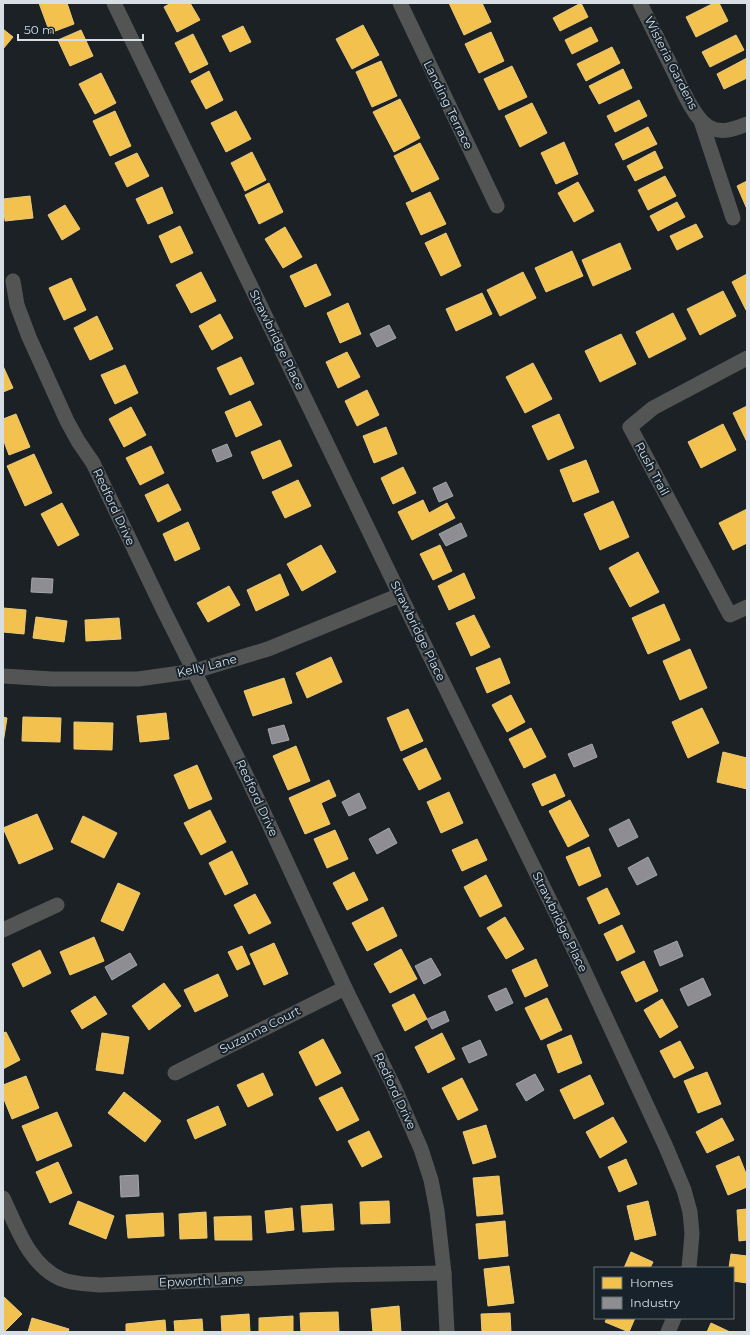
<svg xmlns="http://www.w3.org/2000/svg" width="750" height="1335" font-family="Montserrat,sans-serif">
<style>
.homes{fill:#f2c14e;stroke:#eaca7b}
.industry{fill:#8d8d92;stroke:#a3a6ab}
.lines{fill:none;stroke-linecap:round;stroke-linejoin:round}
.street{stroke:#535555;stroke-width:15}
.labels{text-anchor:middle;stroke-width:4;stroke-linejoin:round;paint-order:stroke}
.street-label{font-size:12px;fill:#d7dfe5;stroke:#17222b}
</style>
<rect width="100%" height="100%" fill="#1c2126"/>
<g class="homes">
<path d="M39,3H67L74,24L50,33Z"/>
<path d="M171,3H190L200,20L177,32L164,7Z"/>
<path d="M449,3H482L491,22L464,35Z"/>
<path d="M581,3L588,17L560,31L553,18Z"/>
<path d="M714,3H719L728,21L696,37L686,17Z"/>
<path d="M363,25L379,55L352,69L336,39Z"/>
<path d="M243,26L251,42L230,52L222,36Z"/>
<path d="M591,27L598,41L572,54L565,40Z"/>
<path d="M3,29L13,37L3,49Z"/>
<path d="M81,30L93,56L70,66L58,40Z"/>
<path d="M491,32L504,61L479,73L465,44Z"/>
<path d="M193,34L208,64L190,73L175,43Z"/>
<path d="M736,35L744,50L710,67L702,52Z"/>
<path d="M612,47L620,63L586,81L577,64Z"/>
<path d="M747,58V78L724,89L717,74Z"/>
<path d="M381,61L397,96L372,107L356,72Z"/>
<path d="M512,66L527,97L499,110L484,79Z"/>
<path d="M623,69L632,88L599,104L589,86Z"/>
<path d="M209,71L223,100L206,109L191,81Z"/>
<path d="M101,73L116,103L95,114L79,84Z"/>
<path d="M400,99L420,138L394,152L373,112Z"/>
<path d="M639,100L647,116L615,132L607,116Z"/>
<path d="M532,103L547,133L520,147L505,116Z"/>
<path d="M115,111L131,146L110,156L93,121Z"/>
<path d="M236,111L251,139L226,152L211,123Z"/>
<path d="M648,127L657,144L623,160L615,144Z"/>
<path d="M564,142L578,174L556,184L541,153Z"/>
<path d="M420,143L439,179L412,192L394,156Z"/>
<path d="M655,151L663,168L635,181L627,166Z"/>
<path d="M252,152L266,180L245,191L231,163Z"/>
<path d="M137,153L149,176L127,187L115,163Z"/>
<path d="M665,176L676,196L648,210L638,190Z"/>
<path d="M747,181V209L737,186Z"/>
<path d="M578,182L594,211L574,222L558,193Z"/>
<path d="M269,183L283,212L259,224L245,195Z"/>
<path d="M162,187L173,213L148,224L136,199Z"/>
<path d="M430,192L446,224L421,235L406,203Z"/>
<path d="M30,196L33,218L5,221L3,199Z"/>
<path d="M677,202L685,217L658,231L650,216Z"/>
<path d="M65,205L80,229L62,240L48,215Z"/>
<path d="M696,224L703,237L677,250L670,236Z"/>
<path d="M180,226L193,253L171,263L159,236Z"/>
<path d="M285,227L302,257L283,268L265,239Z"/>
<path d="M446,233L461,266L441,276L425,243Z"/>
<path d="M620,243L631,269L593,286L582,260Z"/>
<path d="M572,251L583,276L546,292L535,268Z"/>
<path d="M316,264L331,295L305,307L290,276Z"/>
<path d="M201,272L216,301L191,313L176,285Z"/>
<path d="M523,272L536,298L500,316L487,290Z"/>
<path d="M747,274V310H746L732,282Z"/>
<path d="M71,278L86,310L64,320L49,288Z"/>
<path d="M723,291L736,316L700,335L687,309Z"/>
<path d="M482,293L492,314L456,331L446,309Z"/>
<path d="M348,303L361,334L340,343L327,313Z"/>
<path d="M673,313L686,339L649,358L636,332Z"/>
<path d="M220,314L233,338L212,350L199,326Z"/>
<path d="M97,316L113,349L90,360L74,328Z"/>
<path d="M621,334L636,364L600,382L585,351Z"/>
<path d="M347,352L360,377L338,388L326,362Z"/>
<path d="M241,357L254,384L230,395L217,368Z"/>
<path d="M533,363L552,399L525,413L506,377Z"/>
<path d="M125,365L138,393L115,404L101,375Z"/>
<path d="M3,366L13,388L3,392Z"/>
<path d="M367,390L379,415L357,426L345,401Z"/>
<path d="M250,401L262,425L236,437L225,412Z"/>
<path d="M747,406V442L733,413Z"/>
<path d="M131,407L146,435L124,447L109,419Z"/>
<path d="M16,414L30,447L9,455L3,439V419Z"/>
<path d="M559,414L574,448L548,460L532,426Z"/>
<path d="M723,424L736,450L701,468L688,442Z"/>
<path d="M386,427L397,454L374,463L363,436Z"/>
<path d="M280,440L292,466L263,479L251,452Z"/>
<path d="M151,446L164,473L140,485L126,458Z"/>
<path d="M34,454L52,493L25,506L7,466Z"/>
<path d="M586,460L599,492L573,502L560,470Z"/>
<path d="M403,467L416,493L393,504L381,478Z"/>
<path d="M298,480L311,506L285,518L272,492Z"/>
<path d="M168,484L181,510L158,522L145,495Z"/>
<path d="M423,500L429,513L447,503L455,518L412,540L398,512Z"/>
<path d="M613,501L629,537L600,550L584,514Z"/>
<path d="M62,503L79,535L58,546L41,514Z"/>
<path d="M747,509V543L733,550L719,523Z"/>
<path d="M188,522L200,549L175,561L163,534Z"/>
<path d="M321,545L336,572L302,591L287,564Z"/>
<path d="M440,545L452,571L433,580L420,554Z"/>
<path d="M638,552L659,592L630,607L609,568Z"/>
<path d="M464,573L475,598L449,610L438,586Z"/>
<path d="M280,574L289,595L256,611L247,590Z"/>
<path d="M229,586L240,605L208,622L197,603Z"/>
<path d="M664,604L680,640L648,654L632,618Z"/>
<path d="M3,608L26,610L24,634L3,632Z"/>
<path d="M474,615L490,647L471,656L456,623Z"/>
<path d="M36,617L67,621L64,642L33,638Z"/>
<path d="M119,618L121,639L86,641L85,620Z"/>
<path d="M690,649L707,688L680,700L663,661Z"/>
<path d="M331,657L342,682L307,698L296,673Z"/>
<path d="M500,658L510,683L487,693L476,668Z"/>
<path d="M284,678L292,703L253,716L244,691Z"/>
<path d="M511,695L525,722L507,732L492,705Z"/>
<path d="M702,708L719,743L688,758L672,722Z"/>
<path d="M408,709L423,741L401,751L387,718Z"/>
<path d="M166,713L169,739L140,742L137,716Z"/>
<path d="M3,717L7,718L3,743Z"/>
<path d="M23,717L61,718L60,742L22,741Z"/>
<path d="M74,722L113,723L112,750L74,749Z"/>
<path d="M531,728L546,757L524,768L509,739Z"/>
<path d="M296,746L310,781L288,790L273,756Z"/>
<path d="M426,748L441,779L419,790L403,759Z"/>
<path d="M723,752L747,758V789L717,782Z"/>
<path d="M197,765L212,799L189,809L174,775Z"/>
<path d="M555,774L565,796L542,806L532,784Z"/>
<path d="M329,780L336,796L321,803L330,824L305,834L289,798Z"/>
<path d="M449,792L463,823L441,833L427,802Z"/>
<path d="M570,800L589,836L568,847L549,811Z"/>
<path d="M210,810L226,842L201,855L184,823Z"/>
<path d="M37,814L53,849L19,864L3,828Z"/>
<path d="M83,816L117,833L104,858L71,842Z"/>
<path d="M335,830L348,859L327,868L314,839Z"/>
<path d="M477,839L487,860L462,871L452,850Z"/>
<path d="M589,847L601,876L579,886L566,857Z"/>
<path d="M232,851L248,884L225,895L209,863Z"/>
<path d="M354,872L368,900L347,910L333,883Z"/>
<path d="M486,875L502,906L480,917L464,887Z"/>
<path d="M118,883L140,893L123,931L101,921Z"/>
<path d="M607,888L620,914L599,924L587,898Z"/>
<path d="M255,894L271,923L249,934L234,905Z"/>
<path d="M383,907L397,936L367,951L352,923Z"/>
<path d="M505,917L524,949L506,959L487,928Z"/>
<path d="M622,925L635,952L617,961L604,934Z"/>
<path d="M94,937L104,961L70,975L60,952Z"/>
<path d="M274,943L288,974L264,985L250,954Z"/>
<path d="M242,946L250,964L237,970L228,952Z"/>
<path d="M401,949L417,979L390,993L374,964Z"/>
<path d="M40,950L51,973L23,987L12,964Z"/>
<path d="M536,959L548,986L525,997L512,970Z"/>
<path d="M644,961L658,991L636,1002L621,972Z"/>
<path d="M218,974L228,996L195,1012L184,990Z"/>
<path d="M164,983L181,1006L149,1030L132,1006Z"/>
<path d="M414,994L427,1019L405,1031L392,1005Z"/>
<path d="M95,996L107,1014L82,1029L71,1011Z"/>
<path d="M547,998L562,1030L541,1040L525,1008Z"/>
<path d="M662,999L678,1027L660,1038L644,1010Z"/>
<path d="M6,1032L20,1060L3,1069V1033Z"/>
<path d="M102,1033L129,1037L123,1074L96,1070Z"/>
<path d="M442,1033L455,1059L428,1073L415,1047Z"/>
<path d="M571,1035L582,1063L558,1073L547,1045Z"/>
<path d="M323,1039L341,1073L316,1086L299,1052Z"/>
<path d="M680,1041L694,1068L674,1078L660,1051Z"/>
<path d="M707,1072L721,1104L698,1113L684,1081Z"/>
<path d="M263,1073L273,1095L248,1107L237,1085Z"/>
<path d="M590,1075L604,1104L574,1119L560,1090Z"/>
<path d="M26,1076L39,1108L12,1119L3,1097V1085Z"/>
<path d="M462,1078L478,1110L458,1120L442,1088Z"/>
<path d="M342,1087L359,1120L337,1131L319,1098Z"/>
<path d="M124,1092L161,1121L145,1142L108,1113Z"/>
<path d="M218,1106L226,1125L195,1139L187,1120Z"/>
<path d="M57,1112L72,1146L37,1161L22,1126Z"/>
<path d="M613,1117L627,1142L600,1158L586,1132Z"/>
<path d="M722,1118L734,1140L707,1153L696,1132Z"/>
<path d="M486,1125L496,1157L473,1164L463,1132Z"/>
<path d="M369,1131L382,1157L362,1167L348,1141Z"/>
<path d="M739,1156L747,1176V1187L728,1195L716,1166Z"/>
<path d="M626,1159L637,1184L619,1192L608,1167Z"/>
<path d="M58,1162L72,1193L50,1203L36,1172Z"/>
<path d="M499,1176L503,1214L477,1216L473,1178Z"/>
<path d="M78,1201L114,1216L106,1239L69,1224Z"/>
<path d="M389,1201L390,1223L361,1224L360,1202Z"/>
<path d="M648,1201L656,1235L635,1240L627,1206Z"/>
<path d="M332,1204L334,1230L303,1232L301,1206Z"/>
<path d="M292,1208L294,1230L267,1233L265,1211Z"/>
<path d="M747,1209V1240L739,1241L737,1210Z"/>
<path d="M206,1212L207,1238L180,1239L179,1214Z"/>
<path d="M163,1213L164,1236L128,1238L126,1215Z"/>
<path d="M251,1216L252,1240H215L214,1217Z"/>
<path d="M505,1221L508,1256L479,1259L476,1224Z"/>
<path d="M631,1252L653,1262L650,1268H624Z"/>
<path d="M731,1254L747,1256V1283L733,1281V1268H729Z"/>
<path d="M509,1266L514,1303L488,1306L484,1269Z"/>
<path d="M3,1296L22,1314L4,1332H3Z"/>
<path d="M399,1306L401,1332H373L371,1309Z"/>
<path d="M338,1312L339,1332H301L300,1313Z"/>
<path d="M510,1313L511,1332H482L481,1314Z"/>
<path d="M249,1314L250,1332H222L221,1316Z"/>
<path d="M293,1316V1332H259V1318Z"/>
<path d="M32,1318L69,1329L68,1332H28Z"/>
<path d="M607,1318H635L629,1332L605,1322Z"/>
<path d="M202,1319L203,1332H175L174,1321Z"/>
<path d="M165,1320L166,1332H126V1324Z"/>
<path d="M711,1323L730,1332H707Z"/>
</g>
<g class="industry">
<path d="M389,325L396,338L377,347L370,334Z"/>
<path d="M227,444L232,456L217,462L212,450Z"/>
<path d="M446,482L453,496L439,502L433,488Z"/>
<path d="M461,523L467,536L446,546L439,534Z"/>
<path d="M32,578L53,579L52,593L31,592Z"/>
<path d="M284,725L289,740L272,744L268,729Z"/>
<path d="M592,744L597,757L574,767L568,754Z"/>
<path d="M359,793L366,808L349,816L342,802Z"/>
<path d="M629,819L638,837L618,847L609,829Z"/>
<path d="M389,828L397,843L377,854L369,839Z"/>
<path d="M648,857L657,875L637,885L628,868Z"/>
<path d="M677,941L683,956L660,966L654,951Z"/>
<path d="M130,953L137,965L112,980L105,967Z"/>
<path d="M431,958L441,975L424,984L415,966Z"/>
<path d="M703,978L711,995L688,1006L680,989Z"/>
<path d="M506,988L513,1003L496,1011L488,996Z"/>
<path d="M445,1011L449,1021L432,1029L427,1019Z"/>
<path d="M480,1040L487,1055L469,1063L462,1048Z"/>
<path d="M535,1074L544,1090L526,1101L516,1084Z"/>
<path d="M138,1175L139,1196L121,1197L120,1176Z"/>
</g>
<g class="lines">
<g class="street">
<path d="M114,3L400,595L581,964L666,1147L684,1190L690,1212L692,1234L689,1268"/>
<path d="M400,3L497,206"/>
<path d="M640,3C651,25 662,48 673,70C680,85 694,119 709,127C722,134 734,129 747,124"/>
<path d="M701,121L733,218"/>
<path d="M13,281L17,305L29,337L67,421L78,441L93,463L163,609L249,781L345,988L394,1087L421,1149L431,1180L437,1211L444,1273L447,1332"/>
<path d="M747,358L653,408L630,427L730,615L747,607"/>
<path d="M3,676L52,679H138L195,671L268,649L400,595"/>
<path d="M3,930L57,905"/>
<path d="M175,1073L345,988"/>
<path d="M3,1198C17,1227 29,1265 61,1279C73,1284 87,1284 100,1285L335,1275L444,1273"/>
<path d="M668,1332L674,1318"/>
</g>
</g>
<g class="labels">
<g class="street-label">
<text transform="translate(671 63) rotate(63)" y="4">Wisteria Gardens</text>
<text transform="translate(448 105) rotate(64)" y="4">Landing Terrace</text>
<text transform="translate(277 340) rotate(64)" y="4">Strawbridge Place</text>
<text transform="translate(652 469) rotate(62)" y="4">Rush Trail</text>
<text transform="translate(114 507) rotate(65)" y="4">Redford Drive</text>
<text transform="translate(418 631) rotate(64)" y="4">Strawbridge Place</text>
<text transform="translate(207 666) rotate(-14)" y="4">Kelly Lane</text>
<text transform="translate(257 798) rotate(65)" y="4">Redford Drive</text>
<text transform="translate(560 922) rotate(64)" y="4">Strawbridge Place</text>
<text transform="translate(260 1030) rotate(-27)" y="4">Suzanna Court</text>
<text transform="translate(395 1091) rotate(65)" y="4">Redford Drive</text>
<text transform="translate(201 1281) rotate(-2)" y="4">Epworth Lane</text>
</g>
</g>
<rect width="750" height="1335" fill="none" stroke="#d7dfe5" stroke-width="8"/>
<rect x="594" y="1267" width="140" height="52" fill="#17222b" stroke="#646e75"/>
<rect x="602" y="1277" width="20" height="12" fill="#f2c14e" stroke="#646e75"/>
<text x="630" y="1287" font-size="12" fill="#d7dfe5">Homes</text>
<rect x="602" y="1297" width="20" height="12" fill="#8d8d92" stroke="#646e75"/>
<text x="630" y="1307" font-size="12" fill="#d7dfe5">Industry</text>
<path d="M18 34v6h125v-6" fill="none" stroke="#d7dfe5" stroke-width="2"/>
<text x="24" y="34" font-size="12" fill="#d7dfe5" stroke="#17222b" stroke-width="3" paint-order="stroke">50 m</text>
</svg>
